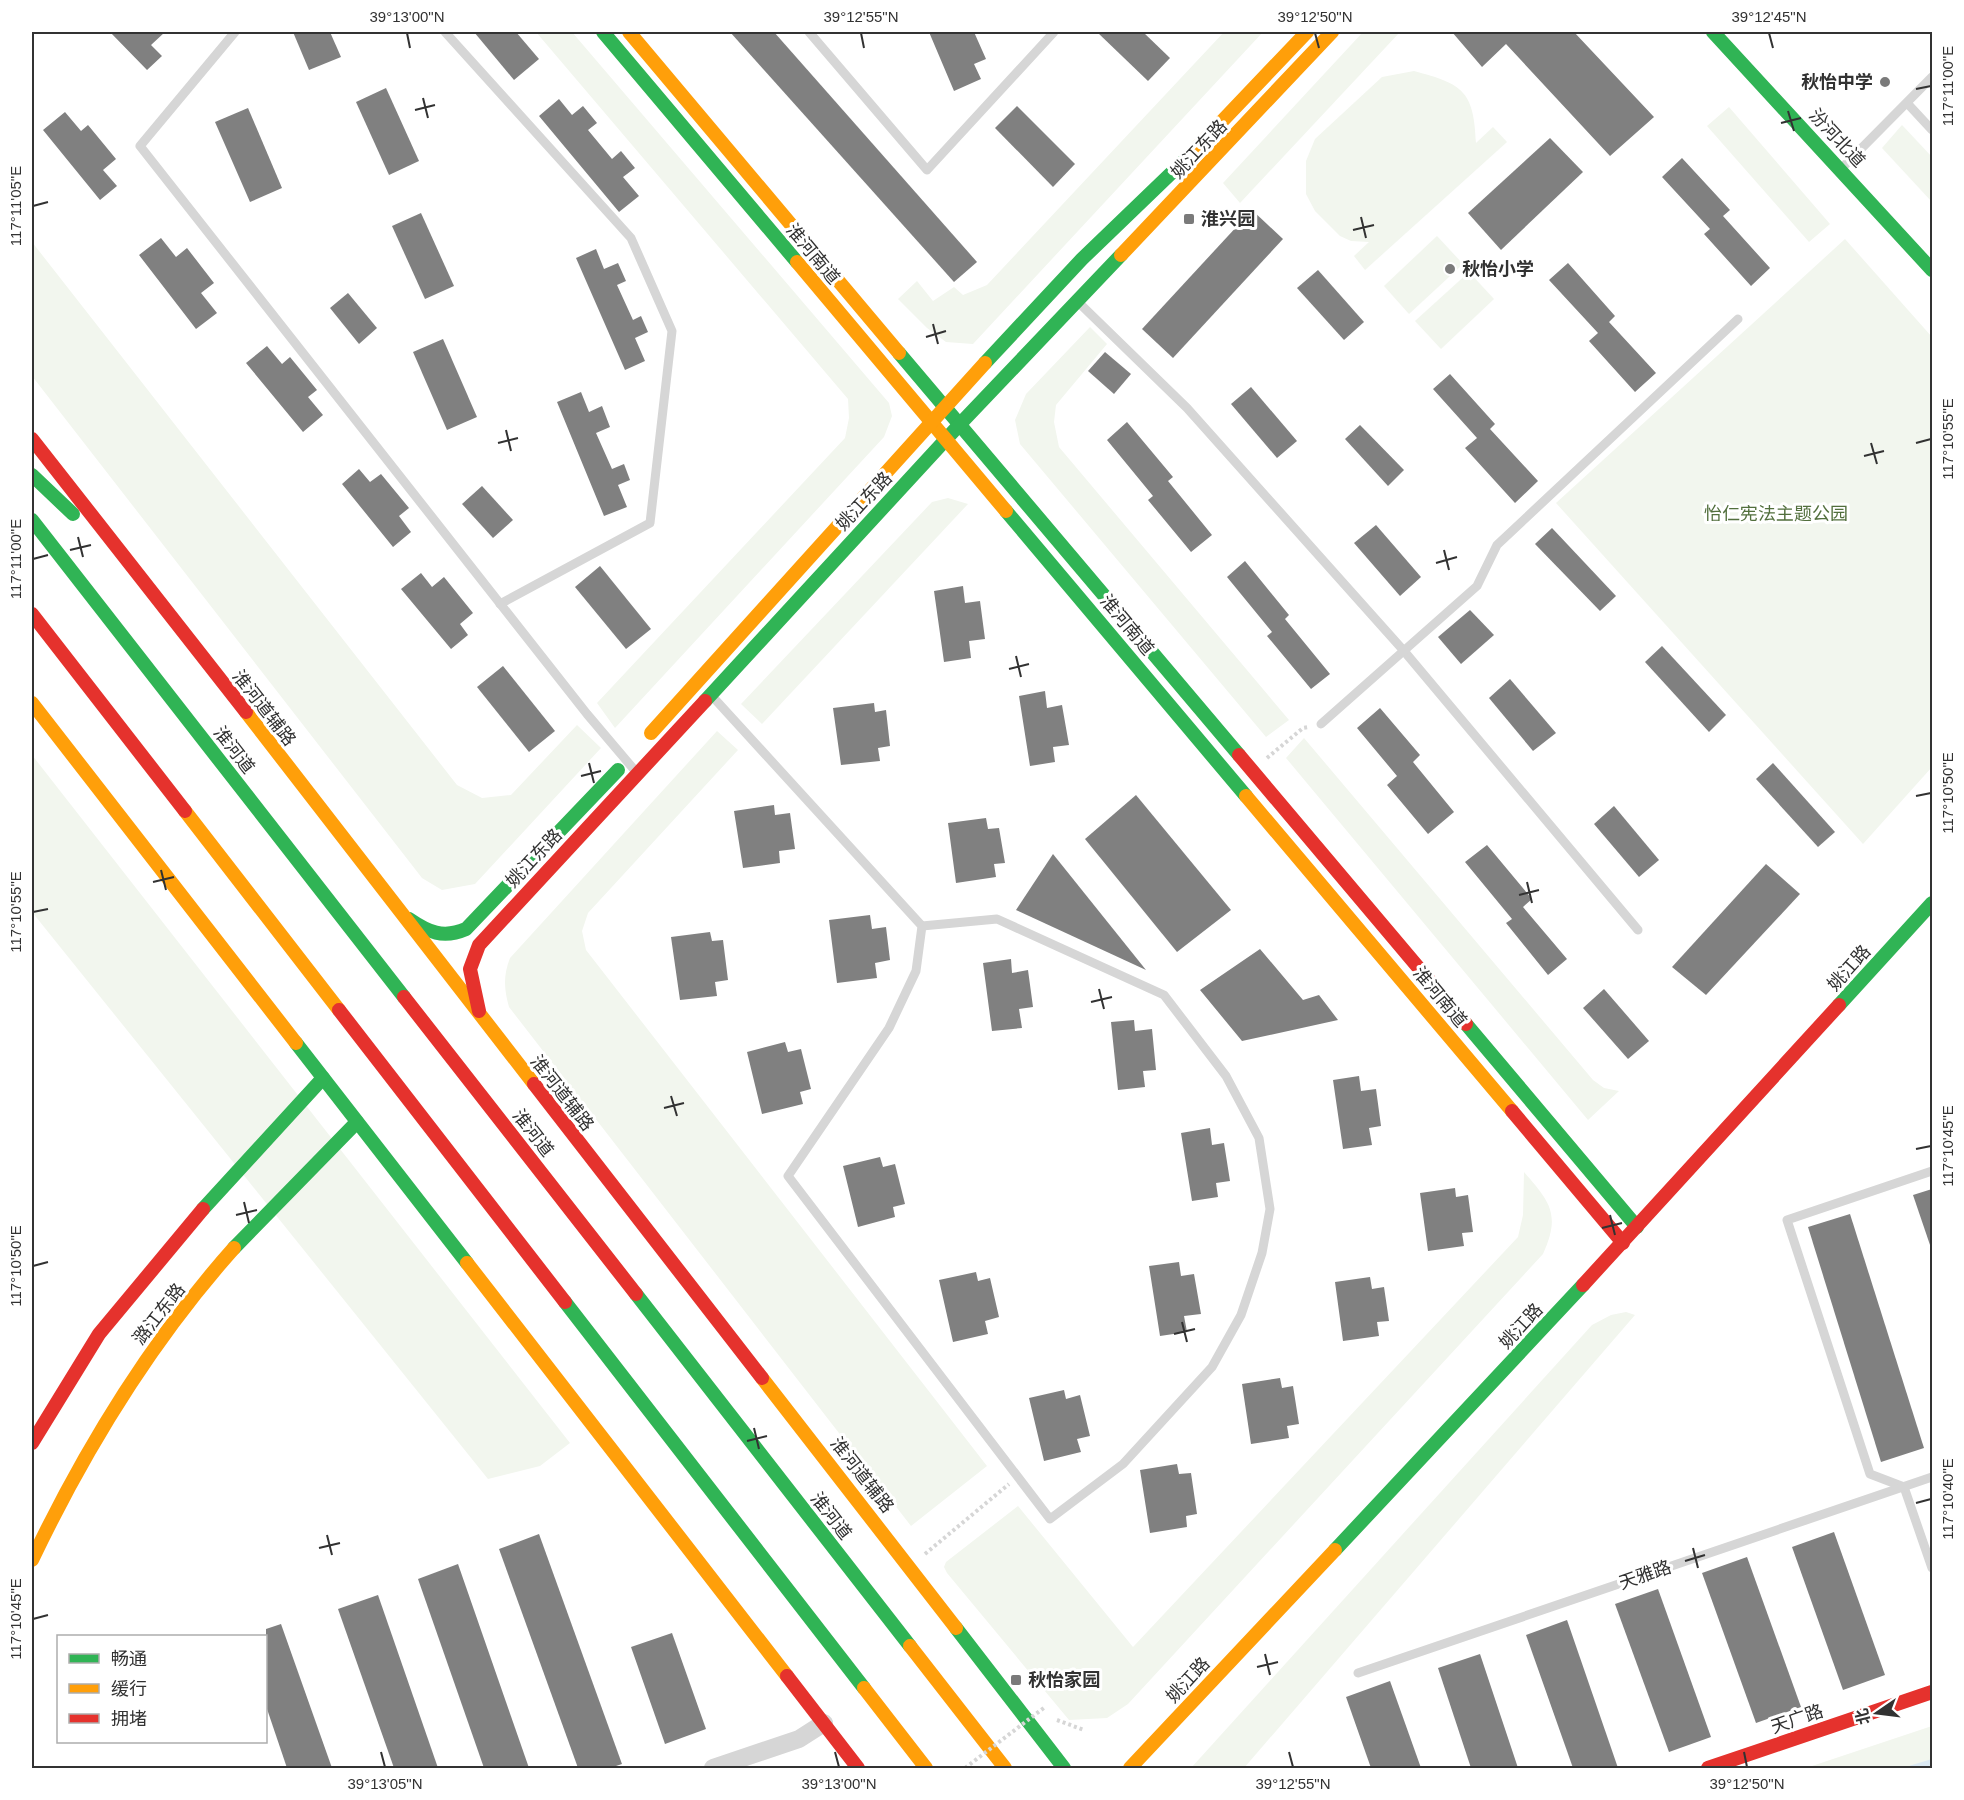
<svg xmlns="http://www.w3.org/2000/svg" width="1964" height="1800" font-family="Helvetica,'Noto Sans SC',sans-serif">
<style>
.green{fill:#f2f6ee}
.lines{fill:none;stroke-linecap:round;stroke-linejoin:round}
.stream{stroke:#dbe9f3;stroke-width:6}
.building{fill:#808080}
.path{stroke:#d6d6d6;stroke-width:4;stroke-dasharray:3 3;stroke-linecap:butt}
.lane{stroke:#d6d6d6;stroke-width:9}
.street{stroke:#d6d6d6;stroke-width:18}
.fast{stroke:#30b455;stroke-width:14}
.slow{stroke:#ff9f0a;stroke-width:14}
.jam{stroke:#e5322d;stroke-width:14}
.path-bridge{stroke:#d6d6d6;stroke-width:4;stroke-dasharray:3 3;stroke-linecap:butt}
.ticks{fill:none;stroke:#323232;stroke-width:2}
.poi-dot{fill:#7a7a7a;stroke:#fff;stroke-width:2}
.labels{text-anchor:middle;stroke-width:6;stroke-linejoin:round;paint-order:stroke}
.poi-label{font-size:18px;font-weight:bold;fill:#323232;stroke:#fff;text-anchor:start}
.street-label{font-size:18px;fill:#323232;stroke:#fff}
.park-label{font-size:18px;fill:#526f3d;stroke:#fff}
.neatline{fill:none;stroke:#323232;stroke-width:2}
.ticks-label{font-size:15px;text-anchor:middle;fill:#323232}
</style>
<rect width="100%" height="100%" fill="#fff"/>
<g class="green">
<path d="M536,32H572L889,403L892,416L884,437L615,728L597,703L845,438L849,418L848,399Z"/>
<path d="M1224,32H1263L973,344L946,342L927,328L898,299L917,281L933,301L954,287L963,295L987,285Z"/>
<path d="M1363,32H1400L1240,203L1223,183Z"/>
<path d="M1414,71C1463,84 1474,91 1476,143L1493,127L1507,142L1365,270L1354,256L1369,242L1351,241L1340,236L1315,211L1306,194V161L1315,139L1382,77Z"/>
<path d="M1729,107L1830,224L1809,242L1707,126Z"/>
<path d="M1902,125L1932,157V202L1882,148Z"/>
<path d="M1437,236L1463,264L1409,314L1384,286Z"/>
<path d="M1845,239L1932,337V767L1863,844L1556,503Z"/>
<path d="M32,242L457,785L482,798L511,795L577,725L601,748L475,884L442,890L422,878L32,376Z"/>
<path d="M1469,272L1494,299L1441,349L1415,321Z"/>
<path d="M1090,327L1107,344L1056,405L1054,422L1059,447L1289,720L1266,737L1020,444L1015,420L1026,394Z"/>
<path d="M948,498L968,504L762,724L741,704L932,502Z"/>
<path d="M717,731L738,750L588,913L582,931L586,950L987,1466L911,1526L509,1007C504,989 503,976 510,958Z"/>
<path d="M1304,738L1593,1080L1604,1088L1619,1091L1588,1120L1286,758Z"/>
<path d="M32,755L570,1443L540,1466L488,1479L32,912Z"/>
<path d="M1524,1172C1550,1202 1561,1214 1543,1254L1128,1704L1107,1718L1069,1720L947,1573L944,1567L946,1562L1018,1506L1133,1647L1518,1237L1523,1215Z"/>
<path d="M1626,1312L1635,1315L1244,1768H1191L1592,1325L1611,1315Z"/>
<path d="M1932,1726V1768H1806Z"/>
</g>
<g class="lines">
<path class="stream" d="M1912,1768L1932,1762"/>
</g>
<g class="building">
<path d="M110,32H165L151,45L162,56L147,70Z"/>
<path d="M293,32H330L341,57L309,70Z"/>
<path d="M474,32H516L539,59L514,80Z"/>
<path d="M730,32H774L977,262L954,282Z"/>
<path d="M929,32H974L986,59L974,64L981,79L954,91Z"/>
<path d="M1097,32H1143L1170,58L1148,81Z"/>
<path d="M1452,32H1574L1654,117L1610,156L1506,44L1482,67Z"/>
<path d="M386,88L419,161L389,175L356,102Z"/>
<path d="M559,99L572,115L583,106L597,123L588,130L612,159L621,151L635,168L623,177L639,196L619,212L539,116Z"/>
<path d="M1017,106L1075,164L1053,187L995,128Z"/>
<path d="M248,108L282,188L250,202L215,122Z"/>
<path d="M65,112L81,131L88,125L116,159L103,170L117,186L100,200L43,130Z"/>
<path d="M1550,138L1583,172L1501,250L1468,213Z"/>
<path d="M1682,158L1730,210L1723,216L1770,268L1751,286L1704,234L1710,229L1662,177Z"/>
<path d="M1252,210L1283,239L1173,358L1142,329Z"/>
<path d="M421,213L454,286L425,299L392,226Z"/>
<path d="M161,238L176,257L187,248L214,283L201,293L217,313L196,329L139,255Z"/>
<path d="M596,249L604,269L618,263L626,281L617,285L633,320L641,316L648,332L635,338L645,361L625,370L576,258Z"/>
<path d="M1568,263L1615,316L1609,322L1656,373L1635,392L1589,341L1598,333L1549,280Z"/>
<path d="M1318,270L1364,322L1344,340L1297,288Z"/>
<path d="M348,293L377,328L359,344L330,308Z"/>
<path d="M443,339L477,417L447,430L413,352Z"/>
<path d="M267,346L282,364L290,357L317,390L308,397L323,415L303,432L246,363Z"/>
<path d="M1105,352L1131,374L1114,394L1088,371Z"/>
<path d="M1450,374L1495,424L1490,429L1538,481L1515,503L1465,448L1477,438L1433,389Z"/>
<path d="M1251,387L1297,441L1277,458L1231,404Z"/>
<path d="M581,392L589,412L602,406L610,427L596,433L612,469L624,464L630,480L618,485L627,507L604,516L557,402Z"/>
<path d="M1127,422L1173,477L1168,481L1212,535L1191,552L1148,500L1153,496L1107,440Z"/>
<path d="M1360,425L1404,470L1388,486L1345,439Z"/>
<path d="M359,469L370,482L381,474L409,508L399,516L411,532L393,547L342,484Z"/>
<path d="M482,486L513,520L493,538L462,504Z"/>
<path d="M1376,525L1421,577L1400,596L1354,543Z"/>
<path d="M1552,528L1616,596L1600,611L1535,544Z"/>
<path d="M1245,561L1289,615L1285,619L1330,674L1311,689L1267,636L1272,632L1227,577Z"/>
<path d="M600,566L651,629L626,649L575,587Z"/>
<path d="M421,573L432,587L444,577L473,613L460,624L468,635L451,649L401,589Z"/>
<path d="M963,586L965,603L980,601L985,639L969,641L971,658L944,662L934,591Z"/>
<path d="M1470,610L1494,635L1461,664L1438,637Z"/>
<path d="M1662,646L1726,715L1709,732L1645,662Z"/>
<path d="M503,666L555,731L529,752L477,687Z"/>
<path d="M1510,679L1556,733L1533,751L1489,698Z"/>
<path d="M1045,691L1047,708L1062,705L1069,745L1053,747L1055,762L1030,766L1019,696Z"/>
<path d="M874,703L875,712L886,710L890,746L878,748L880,761L841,765L833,708Z"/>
<path d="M1380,708L1420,755L1413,762L1454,812L1428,834L1387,785L1397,776L1357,728Z"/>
<path d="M1773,763L1835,832L1818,847L1756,779Z"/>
<path d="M1136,795L1231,910L1177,952L1085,839Z"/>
<path d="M774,805L775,815L790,813L795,849L779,851L780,863L743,868L734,811Z"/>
<path d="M1614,806L1659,860L1639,877L1594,824Z"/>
<path d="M986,818L988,829L999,828L1005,863L994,864L996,877L956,883L948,823Z"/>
<path d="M1487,845L1532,899L1523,907L1567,959L1548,975L1506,923L1512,919L1465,862Z"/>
<path d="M1053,854L1146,970L1016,910Z"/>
<path d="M1766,864L1800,894L1706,995L1672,967Z"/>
<path d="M870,915L872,929L886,927L890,960L875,963L877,978L837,983L829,920Z"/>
<path d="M710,932L712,941L723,940L728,980L715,982L717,996L680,1000L671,937Z"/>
<path d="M1260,949L1303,1000L1319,995L1338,1020L1242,1041L1200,990Z"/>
<path d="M1011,959L1012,973L1028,970L1033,1007L1019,1009L1022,1028L992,1031L983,963Z"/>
<path d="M1604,989L1649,1041L1628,1059L1583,1008Z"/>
<path d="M1134,1020L1135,1031L1152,1029L1156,1070L1143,1071L1145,1087L1118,1090L1111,1022Z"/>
<path d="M785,1042L788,1052L801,1049L811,1089L800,1092L803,1104L762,1114L747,1052Z"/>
<path d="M1359,1076L1361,1091L1376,1089L1381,1126L1369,1128L1372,1145L1343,1149L1333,1080Z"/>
<path d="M1210,1128L1212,1145L1224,1143L1230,1181L1216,1183L1218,1197L1192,1201L1181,1133Z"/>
<path d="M880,1157L883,1167L895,1164L905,1204L893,1207L895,1217L858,1227L843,1166Z"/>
<path d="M1455,1188L1456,1197L1468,1195L1473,1232L1462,1233L1464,1246L1428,1251L1420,1193Z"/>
<path d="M1932,1189V1244L1930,1245L1913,1195Z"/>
<path d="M1850,1214L1924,1448L1881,1462L1808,1227Z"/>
<path d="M1179,1262L1181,1276L1194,1274L1201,1314L1184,1316L1187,1332L1160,1336L1149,1266Z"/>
<path d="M976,1272L978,1281L990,1278L999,1317L985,1321L988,1334L953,1342L939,1280Z"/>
<path d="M1370,1277L1372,1289L1384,1287L1389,1321L1377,1322L1379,1336L1343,1341L1335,1282Z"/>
<path d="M1280,1378L1282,1388L1293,1386L1299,1424L1287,1426L1289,1438L1251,1444L1242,1384Z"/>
<path d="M1064,1390L1066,1399L1080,1395L1090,1436L1077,1439L1081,1452L1044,1461L1029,1398Z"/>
<path d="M1177,1464L1179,1474L1191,1473L1197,1514L1186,1516L1187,1527L1150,1533L1140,1470Z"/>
<path d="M1834,1532L1885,1675L1843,1690L1792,1547Z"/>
<path d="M539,1534L622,1764L610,1768H578L499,1549Z"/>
<path d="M1747,1557L1801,1707L1756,1723L1702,1573Z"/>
<path d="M458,1564L529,1768H484L418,1579Z"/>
<path d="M1658,1589L1711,1737L1669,1752L1615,1604Z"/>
<path d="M378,1595L438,1768H394L338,1609Z"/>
<path d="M1567,1620L1618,1768H1573L1526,1635Z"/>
<path d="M281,1624L332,1768H287L266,1706V1629Z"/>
<path d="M672,1633L706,1729L665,1744L631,1647Z"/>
<path d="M1480,1654L1518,1768H1471L1438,1668Z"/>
<path d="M1390,1681L1421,1768H1371L1346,1697Z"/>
</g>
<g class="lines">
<g class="path">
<path d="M1267,758L1303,728L1309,727"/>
<path d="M925,1554L1009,1484"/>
<path d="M1057,1720L1084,1730"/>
</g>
<g class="lane">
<path d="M235,32L140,146L587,714L637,773"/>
<path d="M445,32L631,238L672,331L650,523L500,604"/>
<path d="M809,32L927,170L1054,32"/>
<path d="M1907,103L1932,130"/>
<path d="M1841,169L1932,77"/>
<path d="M1076,300L1187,408L1404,651L1638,930"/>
<path d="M712,696L922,926L997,919L1164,995L1226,1076L1259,1138L1270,1209L1262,1253L1241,1315L1212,1367L1123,1464L1050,1519L788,1176L889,1028L916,971L922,926"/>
<path d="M1321,724L1477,586L1497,545L1738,319"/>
<path d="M1932,1171L1787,1220L1870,1474L1904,1487L1932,1568"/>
<path d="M1358,1673L1932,1477"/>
</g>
<path class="street" d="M713,1768L799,1739L824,1723"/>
<g class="fast">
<path d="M603,32L797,262"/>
<path d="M1713,32L1932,270"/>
<path d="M899,353L1239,755"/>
<path d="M985,363L1082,259L1188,157"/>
<path d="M32,475L73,514"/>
<path d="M1006,511L1246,796"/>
<path d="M32,520L404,997"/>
<path d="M705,701L961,423L1121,255"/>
<path d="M409,919C428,932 443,939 466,929L618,770"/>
<path d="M1839,1005L1932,903"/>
<path d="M1466,1024L1637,1227"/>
<path d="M296,1043L467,1263"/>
<path d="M203,1209L323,1078"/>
<path d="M234,1248L357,1122"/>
<path d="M636,1294L910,1646"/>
<path d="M565,1302L864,1688"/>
<path d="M1335,1550L1583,1285"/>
<path d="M956,1628L1064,1768"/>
</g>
<g class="slow">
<path d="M629,32L899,353"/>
<path d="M1188,157L1307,32"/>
<path d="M1121,255L1332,32"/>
<path d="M797,262L1006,511"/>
<path d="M32,703L296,1043"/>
<path d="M246,712L534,1084"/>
<path d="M651,733L985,363"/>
<path d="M1246,796L1512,1111"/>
<path d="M185,811L339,1010"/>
<path d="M467,1263L787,1676"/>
<path d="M762,1378L956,1628"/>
<path d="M32,1560C86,1447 151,1341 234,1248"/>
<path d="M910,1646L1005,1768"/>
<path d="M864,1688L926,1768"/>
<path d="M1130,1768L1335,1550"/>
</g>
<g class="jam">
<path d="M32,439L246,712"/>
<path d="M32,614L185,811"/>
<path d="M1239,755L1466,1024"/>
<path d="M404,997L636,1294"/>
<path d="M339,1010L565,1302"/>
<path d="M479,1011L470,969L479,945L705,701"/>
<path d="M534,1084L762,1378"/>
<path d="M1512,1111L1623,1243"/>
<path d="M1583,1285L1839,1005"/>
<path d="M32,1443L99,1334L203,1209"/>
<path d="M787,1676L858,1768"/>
<path d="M1708,1768L1932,1692"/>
</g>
<path class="path-bridge" d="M965,1768L1045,1707"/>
</g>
<path class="ticks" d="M407,33L410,48M861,33L864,48M1315,33L1319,48M1769,33L1773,48M1916,89L1931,86M423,98L428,118M415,110L435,105M1788,111L1794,131M1781,123L1801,118M33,206L48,202M1361,217L1366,238M1353,230L1374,225M933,324L938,344M926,337L946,331M506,430L511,451M498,443L518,438M1871,443L1877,464M1916,443L1931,439M1864,456L1884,451M78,537L83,557M70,550L91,545M1444,550L1449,570M33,559L48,555M1436,563L1457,557M1016,656L1021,677M1009,669L1029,664M589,763L594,783M581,776L601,771M1916,796L1931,793M161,870L166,890M153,882L174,877M1527,882L1532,903M1519,895L1539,890M33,912L48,909M1099,989L1104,1009M1091,1002L1112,997M671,1096L677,1116M664,1108L684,1103M1916,1149L1931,1146M244,1202L249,1223M236,1215L257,1210M1610,1215L1615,1235M1602,1228L1622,1223M33,1266L48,1262M1182,1322L1187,1342M1174,1334L1195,1329M754,1428L759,1449M747,1441L767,1436M1916,1503L1931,1499M327,1535L332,1555M319,1548L340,1543M1693,1548L1698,1568M1685,1561L1705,1555M33,1619L48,1615M1265,1654L1270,1675M1257,1667L1278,1662M381,1752L385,1767M835,1752L839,1767M1289,1752L1293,1767M1744,1752L1747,1767"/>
<g class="poi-dot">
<circle cx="1885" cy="82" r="6"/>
<rect x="1183" y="213" width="12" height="12" rx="3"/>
<circle cx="1450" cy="269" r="6"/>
<rect x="1010" y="1674" width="12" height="12" rx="3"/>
</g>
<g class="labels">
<g class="poi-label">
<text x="1873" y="88" text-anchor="end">秋怡中学</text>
<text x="1201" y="225">淮兴园</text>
<text x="1462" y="275">秋怡小学</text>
<text x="1028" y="1686">秋怡家园</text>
</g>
<g class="street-label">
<text transform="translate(1837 138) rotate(47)" y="6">汾河北道</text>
<text transform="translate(1199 149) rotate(-47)" y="6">姚江东路</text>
<text transform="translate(813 254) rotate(50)" y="6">淮河南道</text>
<text transform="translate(864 501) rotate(-47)" y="6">姚江东路</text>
<text transform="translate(1127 625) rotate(50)" y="6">淮河南道</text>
<text transform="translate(264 708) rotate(52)" y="6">淮河道辅路</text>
<text transform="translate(234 750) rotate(52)" y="6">淮河道</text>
<text transform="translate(534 858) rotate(-47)" y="6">姚江东路</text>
<text transform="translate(1849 968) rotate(-48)" y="6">姚江路</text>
<text transform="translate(1440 997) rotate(50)" y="6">淮河南道</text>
<text transform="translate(562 1093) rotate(52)" y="6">淮河道辅路</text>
<text transform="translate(533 1133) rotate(52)" y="6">淮河道</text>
<text transform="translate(159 1314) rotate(-52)" y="6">潞江东路</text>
<text transform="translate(1521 1326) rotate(-47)" y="6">姚江路</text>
<text transform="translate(862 1475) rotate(52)" y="6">淮河道辅路</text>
<text transform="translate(831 1516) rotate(52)" y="6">淮河道</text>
<text transform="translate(1645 1575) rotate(-19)" y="6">天雅路</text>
<text transform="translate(1188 1680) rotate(-47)" y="6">姚江路</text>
<text transform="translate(1797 1719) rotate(-19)" y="6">天广路</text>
</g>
<g class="park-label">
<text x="1776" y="520">怡仁宪法主题公园</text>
</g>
</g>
<rect width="1964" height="1800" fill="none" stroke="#ffffff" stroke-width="66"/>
<rect x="57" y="1635" width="210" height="108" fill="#ffffff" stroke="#adadad" stroke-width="1.5"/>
<rect x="69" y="1654" width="30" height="9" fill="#30b455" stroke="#adadad" stroke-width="1.5"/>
<text x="111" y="1665" font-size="18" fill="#323232">畅通</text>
<rect x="69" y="1684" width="30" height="9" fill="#ff9f0a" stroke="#adadad" stroke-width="1.5"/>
<text x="111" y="1695" font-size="18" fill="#323232">缓行</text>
<rect x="69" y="1714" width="30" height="9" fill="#e5322d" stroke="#adadad" stroke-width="1.5"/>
<text x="111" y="1725" font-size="18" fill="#323232">拥堵</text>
<g transform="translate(1877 1713) rotate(256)" stroke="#ffffff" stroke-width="4.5" paint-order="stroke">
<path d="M0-4.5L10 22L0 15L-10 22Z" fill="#323232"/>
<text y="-9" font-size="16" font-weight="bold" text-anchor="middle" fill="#323232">北</text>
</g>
<rect x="33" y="33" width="1898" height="1734" class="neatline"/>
<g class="ticks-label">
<text x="407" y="22">39°13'00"N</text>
<text x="861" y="22">39°12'55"N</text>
<text x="1315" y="22">39°12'50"N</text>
<text x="1769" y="22">39°12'45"N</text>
<text transform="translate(1948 86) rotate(-90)" y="5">117°11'00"E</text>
<text transform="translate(16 206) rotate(-90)" y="5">117°11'05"E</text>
<text transform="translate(1948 439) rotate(-90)" y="5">117°10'55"E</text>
<text transform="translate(16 559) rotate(-90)" y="5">117°11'00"E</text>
<text transform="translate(1948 793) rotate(-90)" y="5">117°10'50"E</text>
<text transform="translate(16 912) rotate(-90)" y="5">117°10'55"E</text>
<text transform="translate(1948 1146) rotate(-90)" y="5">117°10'45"E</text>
<text transform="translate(16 1266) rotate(-90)" y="5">117°10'50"E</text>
<text transform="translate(1948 1499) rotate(-90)" y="5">117°10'40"E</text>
<text transform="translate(16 1619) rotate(-90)" y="5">117°10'45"E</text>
<text x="385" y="1789">39°13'05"N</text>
<text x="839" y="1789">39°13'00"N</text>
<text x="1293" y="1789">39°12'55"N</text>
<text x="1747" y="1789">39°12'50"N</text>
</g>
</svg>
